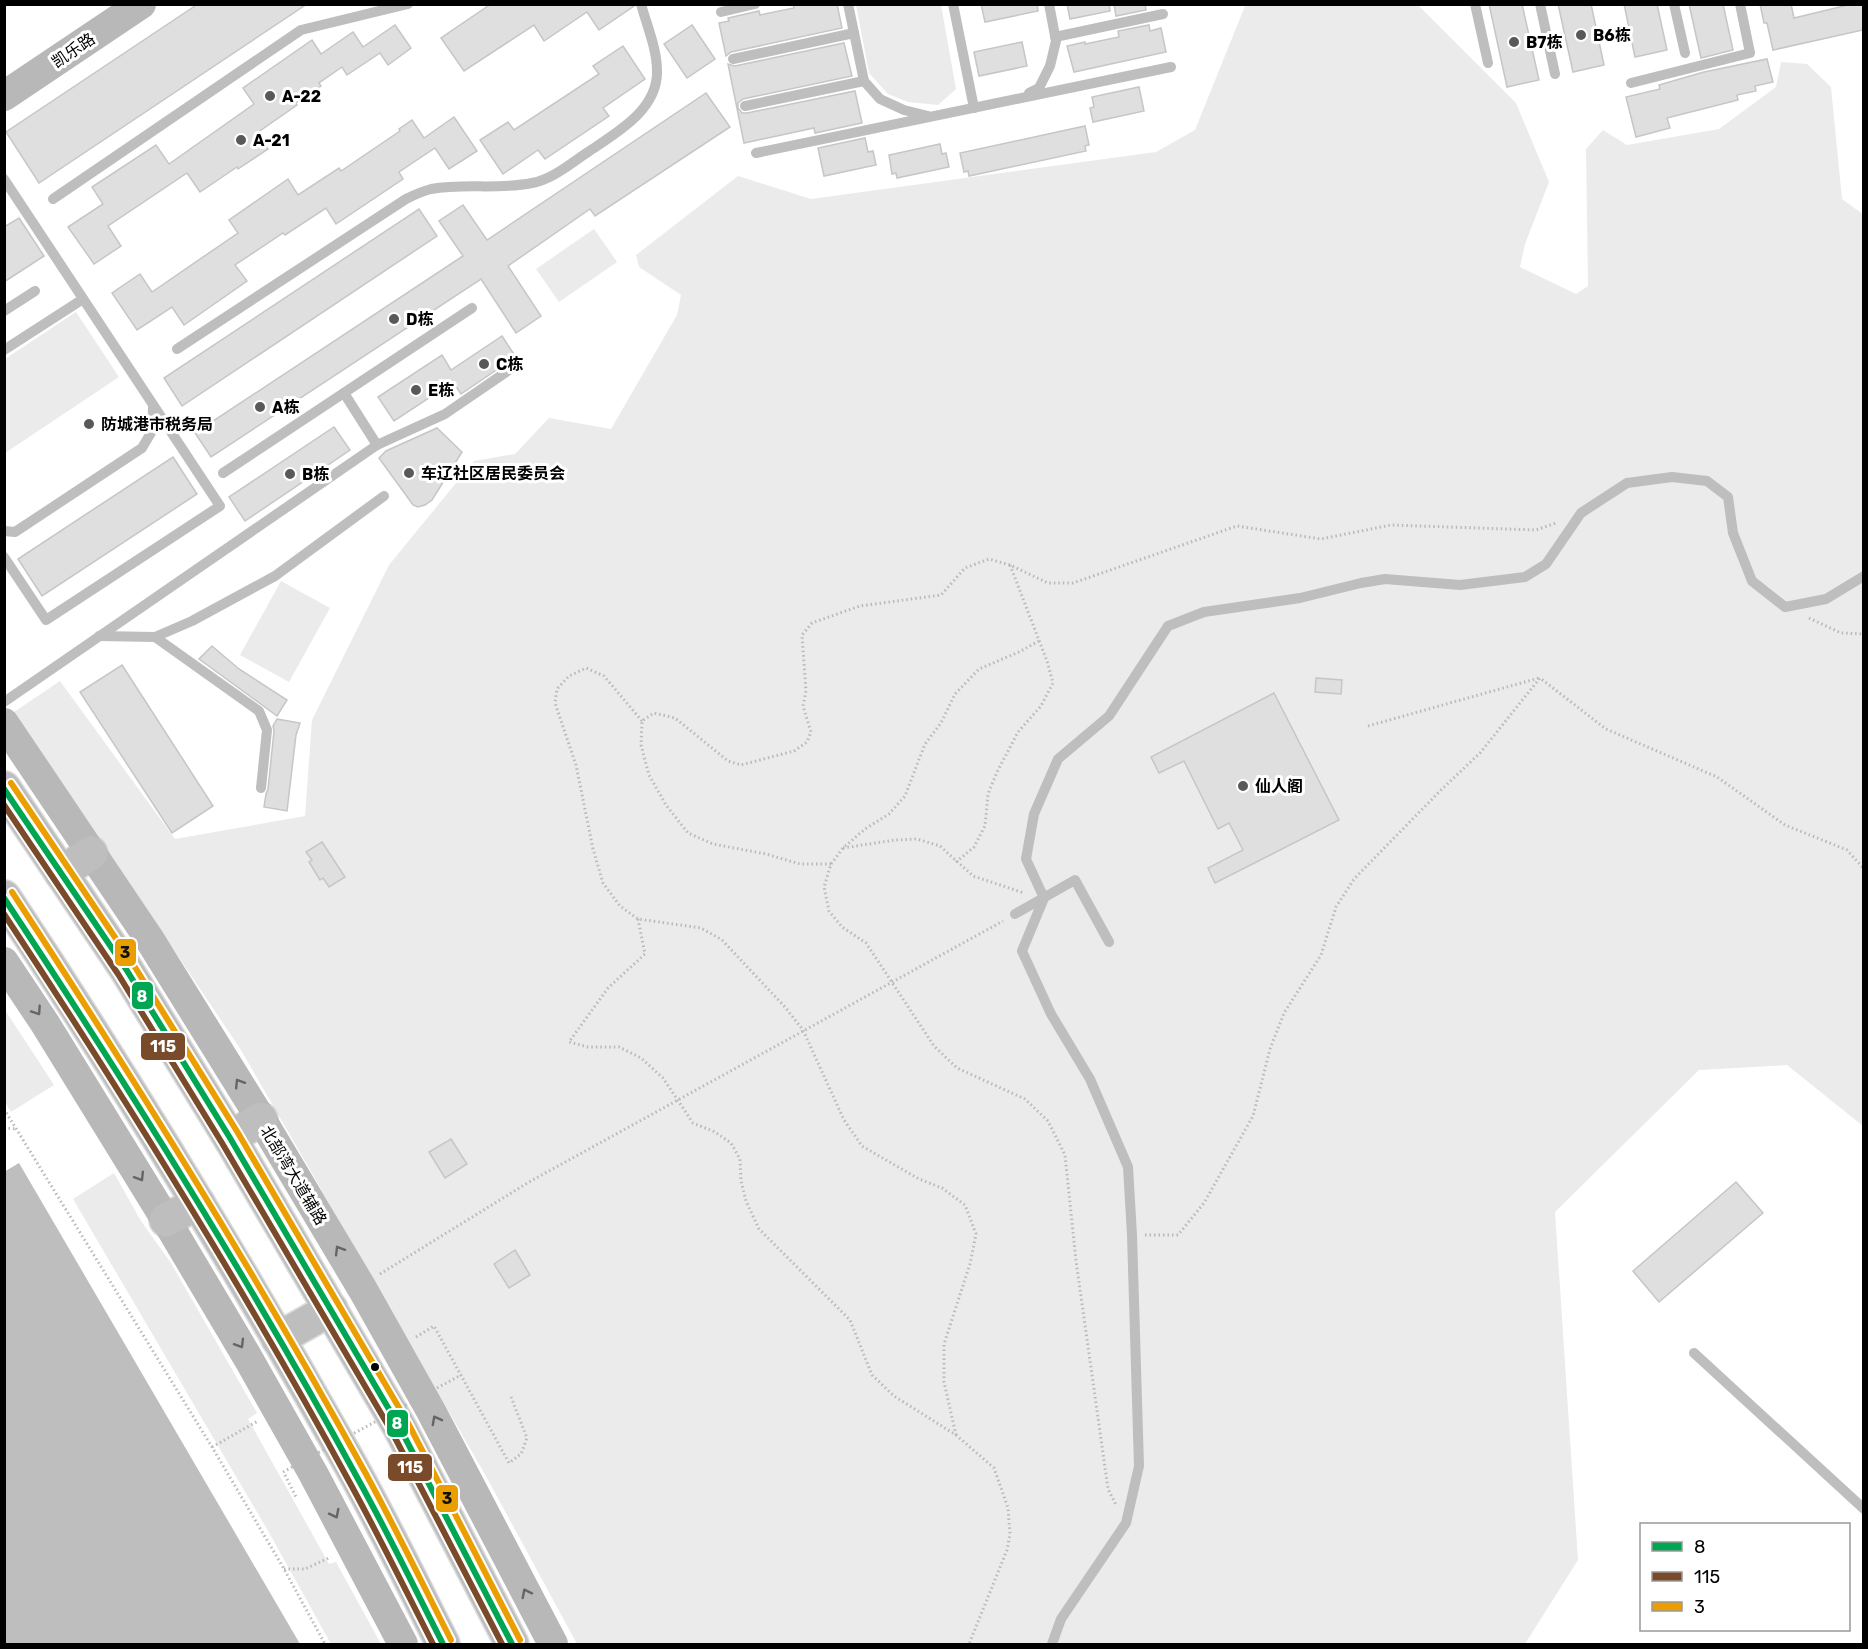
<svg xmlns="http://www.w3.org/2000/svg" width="1868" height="1649" font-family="Rubik,'Noto Sans SC',sans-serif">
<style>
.green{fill:#ebebeb}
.water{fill:#bebebe}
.building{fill:#dfdfdf;stroke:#c6c6c6;stroke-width:1.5}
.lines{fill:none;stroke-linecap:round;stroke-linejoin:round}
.highway-casing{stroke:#dbdbdb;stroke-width:36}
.path{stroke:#b9b9b9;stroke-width:3;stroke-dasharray:1.5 3;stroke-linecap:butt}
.lane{stroke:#bebebe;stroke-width:10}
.secondary{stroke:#b8b8b8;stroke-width:30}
.highway{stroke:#bebebe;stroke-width:33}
.path-bridge{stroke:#b9b9b9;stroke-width:3;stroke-dasharray:1.5 3;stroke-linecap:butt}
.bus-1-casing{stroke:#fff;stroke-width:10}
.bus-2-casing{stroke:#fff;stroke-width:10}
.bus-3-casing{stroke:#fff;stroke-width:10}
.bus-1{stroke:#00a651;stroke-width:6}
.bus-2{stroke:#7a4b2a;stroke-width:6}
.bus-3{stroke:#eb9e00;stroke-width:6}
.oneway{stroke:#656565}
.poi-dot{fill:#595959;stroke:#fff;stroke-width:2}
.bus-dot{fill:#000;stroke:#fff;stroke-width:2}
.labels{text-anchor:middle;stroke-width:6;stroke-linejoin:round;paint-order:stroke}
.poi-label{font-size:16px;font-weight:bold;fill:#000;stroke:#fff;text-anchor:start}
.street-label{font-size:16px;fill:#000;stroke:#fff}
.line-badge{stroke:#fff;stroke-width:2}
.badge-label{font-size:16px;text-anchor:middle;font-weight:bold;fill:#fff}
.pale-badge-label{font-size:16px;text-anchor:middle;font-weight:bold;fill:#111}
</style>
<rect width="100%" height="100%" fill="#fff"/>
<g class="green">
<path d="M1250,4L1418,5L1516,103L1549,182L1525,244L1520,267L1576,294L1588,286L1586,149L1603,130L1627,145L1719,129L1776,87L1781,62L1807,64L1831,87L1842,199L1864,215L1863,1126L1787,1065L1699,1070L1555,1212L1578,1560L1525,1644H577L487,1478L241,1050L14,712L60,681L175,839L305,816L312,720L389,565L474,461L515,454L549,418L611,429L677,315L681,295L639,267L636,255L738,176L811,199L1156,152L1195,130L1245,6Z"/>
<path d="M856,5H941L956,89L938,105L908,102L888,94L869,73Z"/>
<path d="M594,229L617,262L559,302L536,269Z"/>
<path d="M76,312L119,377L5,453V359Z"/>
<path d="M281,581L330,608L289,682L240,655Z"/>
<path d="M5,1010L54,1085L11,1112L5,1102Z"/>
<path d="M114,1173L141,1221L171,1263L257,1413L248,1419L329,1564L336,1562L381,1644H331L271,1536L73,1199Z"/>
</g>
<path class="water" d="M19,1163L300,1644H5L4,1172Z"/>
<g class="building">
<path d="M198,4H307L39,183L6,132Z"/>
<path d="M491,4H634V6L599,30L587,12L544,41L534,25L464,71L441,38Z"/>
<path d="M793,4H837L842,28L731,52L726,56L719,23L729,21L728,18L759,11L760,15L794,8Z"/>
<path d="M981,4H1037L1038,11L985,22Z"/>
<path d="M1067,4H1109L1110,11L1070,19Z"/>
<path d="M1114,4H1145L1146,10L1116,16Z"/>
<path d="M1489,4H1522L1539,80L1507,87Z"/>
<path d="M1558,4H1591L1604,65L1573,72Z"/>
<path d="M1624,4H1657L1667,50L1635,57Z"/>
<path d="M1689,4H1723L1733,50L1701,58Z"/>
<path d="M1760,4H1791L1794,18L1852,4H1863V30L1773,50L1767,23H1764Z"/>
<path d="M395,25L411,48L388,65L380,53L347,75L342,67L319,83L321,86L296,103L297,105L257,133L268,149L238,169L237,167L200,192L187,173L108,226L121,246L94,264L68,227L103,204L92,187L156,145L169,164L254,104L243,88L312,40L321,54L353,32L363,47Z"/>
<path d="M692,25L715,59L687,78L664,44Z"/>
<path d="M1149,25L1150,31L1161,28L1166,52L1074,72L1067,46L1085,42V44L1119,37L1118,31Z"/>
<path d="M1022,42L1027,66L979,76L974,52Z"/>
<path d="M844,43L852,76L743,99L738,103V108L742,113H747L855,91L862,123L815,133L814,128L744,143L728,64L735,66Z"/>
<path d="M623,46L645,79L603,108L609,116L545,159L538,150L503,174L480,140L508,122L514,130L599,74L593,66Z"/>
<path d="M1767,59L1773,82L1755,86L1756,91L1737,95L1738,100L1667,118L1670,128L1636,137L1626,97L1660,89L1659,85L1704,72Z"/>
<path d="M1139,87L1144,111L1093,122L1090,108L1094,107L1092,97Z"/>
<path d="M706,93L730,127L595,216L590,209L508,266L541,316L516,333L481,279L211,457L195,433L463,256L439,221L463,205L487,240Z"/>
<path d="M454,117L477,151L449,169L435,148L399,172L403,179L336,224L326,208L285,235L283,233L235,265L247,281L184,325L172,307L137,330L112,293L140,274L152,292L238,233L229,220L288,179L298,195L339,168L341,171L400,131L399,129L412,120L424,138Z"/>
<path d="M1085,126L1089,145L1085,146L1086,151L969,176L968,171L964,172L960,153Z"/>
<path d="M865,138L868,152L873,151L876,165L824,176L818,148Z"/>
<path d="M940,144L942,154L946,153L949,167L897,178L896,173L892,174L889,155Z"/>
<path d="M419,209L437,236L182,406L164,378Z"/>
<path d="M19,218L44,256L4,282V227Z"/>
<path d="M502,336L517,359L511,360L461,394L453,382L394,421L378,397L442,355L451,370Z"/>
<path d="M334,427L350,450L245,521L229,497Z"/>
<path d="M437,428L462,452L432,500L425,505L418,507L413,505L379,458L386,451Z"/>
<path d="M173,457L197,494L42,596L18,559Z"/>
<path d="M212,646L239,669L287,700L277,716L199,659Z"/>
<path d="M122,665L213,806L172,833L80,692Z"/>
<path d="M1316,678L1342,680L1341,694L1315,692Z"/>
<path d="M1274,693L1339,820L1215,883L1208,868L1243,850L1229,823L1218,829L1184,761L1159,773L1151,757Z"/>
<path d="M277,719L300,723L296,735L287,811L264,807L266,794L268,789L274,731L273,726Z"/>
<path d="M322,842L345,877L329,887L323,878L320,880L309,862L312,860L306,852Z"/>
<path d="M451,1139L467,1164L445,1178L429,1152Z"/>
<path d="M1736,1182L1763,1213L1659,1302L1633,1271Z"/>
<path d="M515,1250L530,1275L509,1288L494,1264Z"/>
</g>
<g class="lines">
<g class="highway-casing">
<g id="highway">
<path d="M4,788L126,969L230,1138L400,1428L512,1644"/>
<path d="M61,873L91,853"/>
<path d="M4,897C125,1079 238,1265 345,1455C380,1517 411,1581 443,1644"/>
<path d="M230,1138L261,1119"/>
<path d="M166,1220L198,1203"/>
<path d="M278,1339L331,1309"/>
</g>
</g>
<g class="path">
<path d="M1809,618L1841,633L1864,634"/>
<path d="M1039,641L1019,652L979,669L955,694L941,723L925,744L905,796L889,814L865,829L843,848L831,864L824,887L829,911L842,927L866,943L934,1046L957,1068L1025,1099L1048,1121L1065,1155L1076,1261L1108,1489L1116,1505"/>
<path d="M642,721L604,676L586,668L569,676L557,689L555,703L576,765L593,849L603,883L620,906L638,919L701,928L722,940L785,1007L803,1030L844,1120L862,1146L919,1179L942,1188L965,1205L976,1234L970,1264L944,1344V1382L956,1435"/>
<path d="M1368,726L1539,678"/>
<path d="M843,848L895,840L917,839L940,846L973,876L1024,893"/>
<path d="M956,862L974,847L985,826L988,794L997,772L1018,732L1041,706L1053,683L1047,661L1010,565"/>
<path d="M831,864H800L766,854L713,844L688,833L666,805L649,775L641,745L642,721L654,713L675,718L728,761L741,765L794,751L807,742L811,732L803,706L806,691L802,635L812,623L860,606L941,595L965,568L989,559L1010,565L1048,583H1073L1237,526L1321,539L1391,525L1536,530L1556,523"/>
<path d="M638,919L645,954L608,988L569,1042L588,1047H619L641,1058L663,1078L693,1123L715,1132L731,1143L740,1159L741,1181L746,1201L759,1229L850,1320L872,1375L894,1396L956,1435L994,1468L1008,1508L1010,1534L1007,1550L969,1644"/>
<path d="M4,1109L212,1447L284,1569L325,1644"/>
<path d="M4,1128L17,1129"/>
<path d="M1145,1235H1178L1204,1203L1253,1116L1270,1049L1284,1013L1321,955L1336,907L1354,879L1440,791L1480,753L1540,678L1606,729L1717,777L1785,825L1847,850L1864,869"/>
<path d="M380,1274L529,1182L1003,921"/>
<path d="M416,1337L434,1326L509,1463L521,1454L527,1438L511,1397"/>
<path d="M212,1447L258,1421"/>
<path d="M285,1475L297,1499"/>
<path d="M284,1569H305L331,1557"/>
</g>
<g class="lane">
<path d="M848,4L864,81L880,99L904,110L928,116"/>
<path d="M953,4L974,108"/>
<path d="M1475,4L1488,63"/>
<path d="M1540,4L1555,74"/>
<path d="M1674,4L1685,53"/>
<path d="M721,12L755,4"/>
<path d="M1055,37L1163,14"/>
<path d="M733,59L854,33"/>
<path d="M1631,83L1750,53L1740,4"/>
<path d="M1029,93L1039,88L1050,66L1056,41L1049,4"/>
<path d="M745,106L864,81"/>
<path d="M756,153L1171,67"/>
<path d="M4,179L220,506L46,620L4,557"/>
<path d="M53,199L301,30L408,4"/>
<path d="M4,311L35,291"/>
<path d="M177,349L406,199C414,195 423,191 431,189C465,183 499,190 532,183C553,179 571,163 588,152C616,133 658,110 657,71C657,49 647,26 641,4"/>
<path d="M4,350L83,299"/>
<path d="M344,393L377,445"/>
<path d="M223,473L472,308"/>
<path d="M4,531L15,532L142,448L152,431L153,407"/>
<path d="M99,636L155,637L192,621L275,576L384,496"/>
<path d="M155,637L259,711L267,730L261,788"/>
<path d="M4,702L377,445L445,414L515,366"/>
<path d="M1015,914L1075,880L1109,942"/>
<path d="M1694,1353L1864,1509"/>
<path d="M1052,1644L1061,1619L1126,1523L1139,1466L1132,1235L1128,1167L1090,1079L1051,1014L1022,951L1044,898L1026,859L1034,814L1058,759L1109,716L1168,626L1204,612L1300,598L1361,583L1385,579L1460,585L1525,577L1546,564L1581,513L1627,483L1672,477L1707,481L1728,497L1733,533L1752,581L1785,607L1826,599L1864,576"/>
</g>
<g class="secondary">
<path d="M4,96L141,4"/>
<path d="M4,723L148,937L261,1119L363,1290L431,1411L553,1644"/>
<path d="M4,962L44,1022L166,1220L248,1358L314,1475L403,1644"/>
</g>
<use href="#highway" class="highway"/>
<path class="path-bridge" d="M283,1472L461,1375"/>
<g class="bus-1-casing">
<g id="bus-1">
<path d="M4,789L126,969L230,1138L400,1428L512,1644"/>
<path d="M4,898C129,1087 250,1280 358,1479C388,1533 415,1589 443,1644"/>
</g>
</g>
<g class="bus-2-casing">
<g id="bus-2">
<path d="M4,805L118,974L222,1143L392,1432L502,1644"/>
<path d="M4,914C126,1099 244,1288 350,1483C379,1536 406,1591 433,1644"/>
</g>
</g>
<g class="bus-3-casing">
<g id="bus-3">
<path d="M11,783L133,964L238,1133L408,1423L520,1640"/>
<path d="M12,892C136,1082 257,1275 366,1474C396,1529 423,1585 451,1640"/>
</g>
</g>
<use href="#bus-1" class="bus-1"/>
<use href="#bus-2" class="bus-2"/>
<use href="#bus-3" class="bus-3"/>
</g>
<defs><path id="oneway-chevron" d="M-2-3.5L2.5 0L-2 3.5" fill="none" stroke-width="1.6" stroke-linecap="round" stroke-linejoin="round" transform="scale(1.5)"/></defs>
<g class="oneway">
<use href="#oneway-chevron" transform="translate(37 1011) rotate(56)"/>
<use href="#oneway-chevron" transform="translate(239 1083) rotate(-122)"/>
<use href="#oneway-chevron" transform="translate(140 1177) rotate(58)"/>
<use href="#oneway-chevron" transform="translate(339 1250) rotate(-121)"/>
<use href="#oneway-chevron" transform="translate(240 1344) rotate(59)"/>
<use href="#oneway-chevron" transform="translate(436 1420) rotate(-118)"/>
<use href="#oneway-chevron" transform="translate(335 1514) rotate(63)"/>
<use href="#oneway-chevron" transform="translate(526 1593) rotate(-117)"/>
</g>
<g class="poi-dot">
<circle cx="1581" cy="35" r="6"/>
<circle cx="1514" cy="42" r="6"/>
<circle cx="270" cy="96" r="6"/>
<circle cx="241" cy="140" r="6"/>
<circle cx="394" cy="319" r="6"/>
<circle cx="484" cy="364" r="6"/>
<circle cx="416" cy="390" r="6"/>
<circle cx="260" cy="407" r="6"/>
<circle cx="89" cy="424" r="6"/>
<circle cx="409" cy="473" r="6"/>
<circle cx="290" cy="474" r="6"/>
<circle cx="1243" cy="786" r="6"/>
</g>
<circle class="bus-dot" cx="375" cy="1367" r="5"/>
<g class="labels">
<g class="poi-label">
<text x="1593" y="41">B6栋</text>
<text x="1526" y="48">B7栋</text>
<text x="282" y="102">A-22</text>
<text x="253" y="146">A-21</text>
<text x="406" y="325">D栋</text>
<text x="496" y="370">C栋</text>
<text x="428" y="396">E栋</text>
<text x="272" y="413">A栋</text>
<text x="101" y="430">防城港市税务局</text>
<text x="421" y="479">车辽社区居民委员会</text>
<text x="302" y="480">B栋</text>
<text x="1255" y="792">仙人阁</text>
</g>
<g class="street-label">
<text transform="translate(73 50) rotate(-34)" y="6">凯乐路</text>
<text transform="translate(294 1175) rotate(59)" y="6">北部湾大道辅路</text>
</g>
</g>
<g class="line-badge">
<rect x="114" y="938" width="23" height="29" rx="6" fill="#eb9e00"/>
<rect x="131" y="981" width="23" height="29" rx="6" fill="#00a651"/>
<rect x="140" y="1032" width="46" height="29" rx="6" fill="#7a4b2a"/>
<rect x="386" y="1409" width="23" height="29" rx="6" fill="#00a651"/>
<rect x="387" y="1453" width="46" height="29" rx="6" fill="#7a4b2a"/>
<rect x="435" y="1484" width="24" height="29" rx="6" fill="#eb9e00"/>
</g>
<g class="badge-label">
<text x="142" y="1002">8</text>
<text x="163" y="1052">115</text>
<text x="397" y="1429">8</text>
<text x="410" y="1473">115</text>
</g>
<g class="pale-badge-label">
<text x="125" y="958">3</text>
<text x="447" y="1504">3</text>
</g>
<rect width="1868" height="1649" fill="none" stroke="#000000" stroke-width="12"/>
<rect x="1640" y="1523" width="210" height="108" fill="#ffffff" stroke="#999999" stroke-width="1.5"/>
<rect x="1652" y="1542" width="30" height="9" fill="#00a651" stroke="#999999" stroke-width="1.5"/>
<text x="1694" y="1553" font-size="18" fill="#000000">8</text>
<rect x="1652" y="1572" width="30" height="9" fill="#7a4b2a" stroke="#999999" stroke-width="1.5"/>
<text x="1694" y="1583" font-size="18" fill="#000000">115</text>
<rect x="1652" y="1602" width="30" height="9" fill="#eb9e00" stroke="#999999" stroke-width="1.5"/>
<text x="1694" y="1613" font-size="18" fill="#000000">3</text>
</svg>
